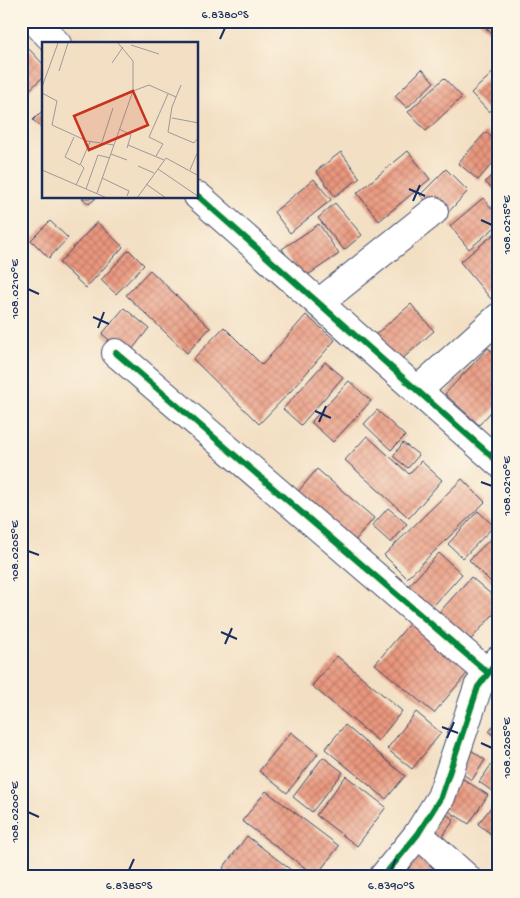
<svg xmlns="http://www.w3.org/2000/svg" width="520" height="898" font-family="'Gochi Hand',sans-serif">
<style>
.building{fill:url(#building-cross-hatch)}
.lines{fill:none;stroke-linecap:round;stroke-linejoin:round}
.street-casing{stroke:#3b496d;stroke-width:30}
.street{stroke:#fff;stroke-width:28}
.cycleway-casing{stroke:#fcf5e5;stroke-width:9}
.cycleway{stroke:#00873e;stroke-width:6}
.ticks{fill:none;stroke:#1b2f5e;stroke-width:2}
.inset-road{fill:none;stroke:#9d999b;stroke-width:1}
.view{fill:#c8321e;fill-opacity:0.15;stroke:#c8321e;stroke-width:2.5}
.inset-edge{fill:none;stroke:#1b2f5e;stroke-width:2.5}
.neatline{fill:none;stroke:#1b2f5e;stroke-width:2}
.ticks-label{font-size:12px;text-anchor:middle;fill:#1b2f5e}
</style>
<defs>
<pattern id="building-cross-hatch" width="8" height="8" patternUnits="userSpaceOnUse" patternTransform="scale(1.25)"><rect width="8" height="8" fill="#ea977d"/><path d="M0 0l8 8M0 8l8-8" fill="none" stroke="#bd7c6a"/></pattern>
</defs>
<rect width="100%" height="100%" fill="#fcf5e5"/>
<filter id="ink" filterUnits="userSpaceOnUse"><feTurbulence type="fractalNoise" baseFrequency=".02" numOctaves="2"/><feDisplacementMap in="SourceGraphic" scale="10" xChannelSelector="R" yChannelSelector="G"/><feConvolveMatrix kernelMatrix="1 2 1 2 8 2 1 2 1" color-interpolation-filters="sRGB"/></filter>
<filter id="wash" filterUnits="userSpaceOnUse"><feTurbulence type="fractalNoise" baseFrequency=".0096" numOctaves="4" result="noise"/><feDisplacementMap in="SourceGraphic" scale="20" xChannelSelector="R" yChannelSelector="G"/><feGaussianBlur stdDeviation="1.12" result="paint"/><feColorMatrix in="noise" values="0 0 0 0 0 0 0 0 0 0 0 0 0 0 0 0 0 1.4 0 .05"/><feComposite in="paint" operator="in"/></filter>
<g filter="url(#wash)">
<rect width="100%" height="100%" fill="#f3dfc3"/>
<g id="blocks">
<g class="building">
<path d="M479,21H499V41Z"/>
<path d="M29,49L44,65V76L21,98V57Z"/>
<path d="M499,67V103L489,112L471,93Z"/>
<path d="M422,69L434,82L407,108L395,96Z"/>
<path d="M444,78L462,97L426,131L408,112Z"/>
<path d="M44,109V130L33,120Z"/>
<path d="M486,132L499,144V156L478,180L458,163Z"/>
<path d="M408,151L430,179L379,221L357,193Z"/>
<path d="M341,152L360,178L335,196L316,171Z"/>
<path d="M499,168V194L485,182Z"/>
<path d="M446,169L468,191L443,218L420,195Z"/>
<path d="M314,179L331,200L290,233L274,212Z"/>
<path d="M82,198H96L89,204Z"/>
<path d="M483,198L499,217V224L469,249L450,226Z"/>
<path d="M335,203L362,235L344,250L318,218Z"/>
<path d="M50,221L68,238L49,258L31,240Z"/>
<path d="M97,222L123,247L86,288L59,263Z"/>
<path d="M319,224L339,254L302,279L282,249Z"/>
<path d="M499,230V293L491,299L460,262Z"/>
<path d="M129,250L144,265L116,294L101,280Z"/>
<path d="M150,270L210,328L187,353L126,295Z"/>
<path d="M411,304L434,331L392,368L369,340Z"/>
<path d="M124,308L149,328L128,355L102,334Z"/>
<path d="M306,315L335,340L290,392L259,424L193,359L224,327L262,365Z"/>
<path d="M488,348L499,357V403L479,425L445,394Z"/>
<path d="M325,362L343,377L301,425L283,409Z"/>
<path d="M349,381L371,401L333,442L311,422Z"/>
<path d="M377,410L405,436L391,450L364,424Z"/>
<path d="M367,436L409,474L421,461L442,480L409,518L345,460Z"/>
<path d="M403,443L419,455L408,468L393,456Z"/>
<path d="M317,469L374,518L350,547L293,498Z"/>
<path d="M462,479L485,502L407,578L384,555Z"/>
<path d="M388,508L407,524L391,543L372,526Z"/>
<path d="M478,511L494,526L463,558L448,544Z"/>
<path d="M499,531V590L469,560Z"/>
<path d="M439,553L462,574L426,614L403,592Z"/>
<path d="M471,577L499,601V608L465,646L434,618Z"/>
<path d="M411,622L469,671L434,713L375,664Z"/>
<path d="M337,656L402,711L378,741L312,686Z"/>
<path d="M416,712L441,733L412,769L387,749Z"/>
<path d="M499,718V739L489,732Z"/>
<path d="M345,725L405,776L386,799L325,749Z"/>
<path d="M291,732L318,754L287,793L259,771Z"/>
<path d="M467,747L485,760L472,780L453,768Z"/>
<path d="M323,757L343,772L312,812L293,797Z"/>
<path d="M494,761L499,764V796L479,782Z"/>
<path d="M346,776L386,807L357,846L316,815Z"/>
<path d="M460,777L488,795L469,824L441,806Z"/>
<path d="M266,791L339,846L316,876L242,821Z"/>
<path d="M499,797V840L478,824Z"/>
<path d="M439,809L454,820L439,841L424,830Z"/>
<path d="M247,836L300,877H234L223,868Z"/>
<path d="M416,851L442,877H399Z"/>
</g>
</g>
</g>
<g filter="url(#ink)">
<use href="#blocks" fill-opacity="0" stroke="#3b496d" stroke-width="1"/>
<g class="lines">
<g class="street-casing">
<g id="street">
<path d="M35,21L57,44"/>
<path d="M198,196L499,463"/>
<path d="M319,303L434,211"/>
<path d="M116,353L488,673"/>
<path d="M417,391L499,317"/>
<path d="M418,834L466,877"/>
<path d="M383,877L418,834L441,797L478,687L498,660"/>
</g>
</g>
<use href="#street" class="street"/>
<g class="cycleway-casing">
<g id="cycleway">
<path d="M198,196L499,463"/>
<path d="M116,353L488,673"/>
<path d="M383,877L418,834L441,797L478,687L499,659"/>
</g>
</g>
<use href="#cycleway" class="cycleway"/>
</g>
</g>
<path class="ticks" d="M220,39L225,28M409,189L425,196M413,201L420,185M481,220L492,225M28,289L39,294M93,317L109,324M98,328L104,312M315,411L331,418M319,422L326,406M481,482L492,486M28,551L39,555M221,632L237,639M225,644L232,628M442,727L458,733M447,738L454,722M481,743L492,748M28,812L39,817M129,870L134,859M391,870L396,859"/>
<g transform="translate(42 42)">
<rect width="156" height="156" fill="#f3dfc3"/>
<path class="inset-road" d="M89,3L117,12M70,21L81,5M17,29L26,1M139,43L130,65L126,90L152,101L157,95M0,45L16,1M91,49L107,43L134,55M0,51L15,59L10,83L45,99L72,103M130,76L157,81M77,87L89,93L85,106M32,95L23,115L38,123L48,100M60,100L71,66M86,103L122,118M69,112L85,118M114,114L121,102L107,95L126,52M96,124L112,131M116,127L157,155M0,128L65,156M148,128L157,107M60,136L87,149L85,154M104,142L124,156M34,143L42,126L39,123M44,147L56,113L68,116M55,151L91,49V19L76,1M95,156L124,116L157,134"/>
<path class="view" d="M91,49L106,83L47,108L32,74Z"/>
<rect width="156" height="156" class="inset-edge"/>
</g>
<rect width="520" height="898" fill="none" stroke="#fcf5e5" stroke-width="55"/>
<rect x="28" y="28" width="464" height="842" class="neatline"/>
<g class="ticks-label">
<text x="225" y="18">6.8380°S</text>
<text transform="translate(506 225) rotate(-90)" y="4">108.0215°E</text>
<text transform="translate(14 289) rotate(-90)" y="4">108.0210°E</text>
<text transform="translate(506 486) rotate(-90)" y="4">108.0210°E</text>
<text transform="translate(14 551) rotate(-90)" y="4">108.0205°E</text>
<text transform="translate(506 748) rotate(-90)" y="4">108.0205°E</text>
<text transform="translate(14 812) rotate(-90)" y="4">108.0200°E</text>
<text x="129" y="889">6.8385°S</text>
<text x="391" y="889">6.8390°S</text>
</g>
</svg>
